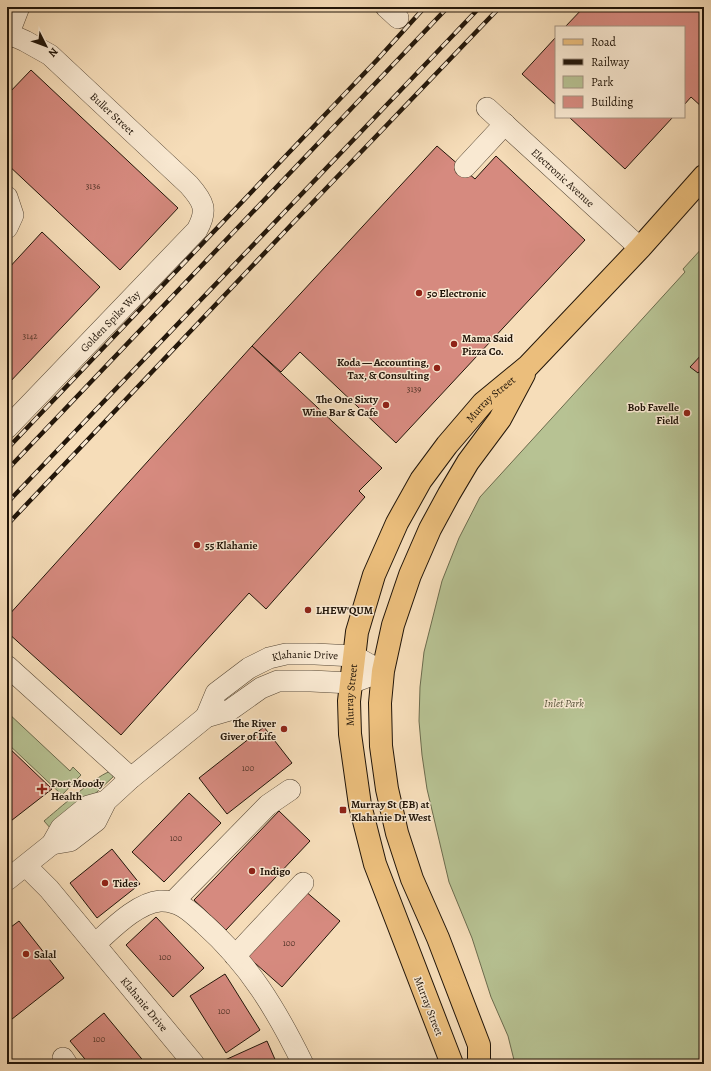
<svg xmlns="http://www.w3.org/2000/svg" width="711" height="1071" font-family="Alegreya,serif">
<style>
.green{fill:#b7c293;stroke:#6c6c4e}
.building{fill:#d68a7f;stroke:#211509}
.lines{fill:none;stroke-linecap:round;stroke-linejoin:round}
.minor-casing{stroke:#564735;stroke-width:22}
.major-casing{stroke:#211509;stroke-width:24}
.minor{stroke:#f9e9d2;stroke-width:21}
.major{stroke:#ebbe7c;stroke-width:22}
.rail-casing{stroke:#211509;stroke-width:4.5}
.rail{stroke:#f9e9d2;stroke-width:3;stroke-dasharray:9;stroke-linecap:butt}
.poi-dot{fill:#8f2418;stroke:#f9e9d2;stroke-width:1.5}
.labels{text-anchor:middle;stroke-width:3;stroke-linejoin:round;paint-order:stroke}
.number-label{font-size:9px;fill:#4e3226}
.street-label{font-size:11px;fill:#211509;stroke:#f9e9d2}
.poi-label{font-size:11px;font-weight:bold;fill:#211509;stroke:#f9e9d2;text-anchor:start}
.park-label{font-size:11px;font-style:italic;fill:#565239;stroke:#f9e9d2}
</style>
<rect width="100%" height="100%" fill="#f6ddb9"/>
<filter id="stains"><feTurbulence type="fractalNoise" baseFrequency=".005" numOctaves="4"/><feColorMatrix values="0 0 0 0 .2 0 0 0 0 .09 0 0 0 0 .02 0 0 0 .5 -.17"/></filter>
<radialGradient id="worn" r=".72"><stop offset=".6" stop-color="#630" stop-opacity="0"/><stop offset="1" stop-color="#630" stop-opacity=".3"/></radialGradient>
<g class="green">
<path d="M704,246V1064H515L508,1036L491,997L472,938L449,882L427,789L422,755L419,721L420,687L424,652L442,581L459,538L480,497L685,272L683,269Z"/>
<path d="M7,712L70,771L73,767L81,775L62,795L7,743Z"/>
<path d="M112,771L114,774L113,777L84,804L52,830L44,821C55,812 100,772 112,771Z"/>
</g>
<g class="building">
<path d="M584,7H704V107L703,108L691,97L684,105V27H565Z"/>
<path d="M556,37V105L522,74Z"/>
<path d="M31,70L178,208L120,270L7,164V95Z"/>
<path d="M569,117H673L625,169Z"/>
<path d="M437,146L475,179L496,156L585,240L396,443L300,352L281,372L252,346Z"/>
<path d="M42,232L100,287L7,385V270Z"/>
<path d="M252,346L382,468L359,491L365,497L266,609L249,593L121,735L7,632V617Z"/>
<path d="M704,352V366L698,373L690,367Z"/>
<path d="M264,727L292,763L227,814L199,778Z"/>
<path d="M7,746L52,789L7,824Z"/>
<path d="M189,793L221,823L164,882L132,852Z"/>
<path d="M279,811L310,841L226,930L194,900Z"/>
<path d="M112,849L140,884L97,918L70,883Z"/>
<path d="M304,890L340,921L282,987L247,956Z"/>
<path d="M156,917L204,968L173,997L126,945Z"/>
<path d="M19,921L64,978L7,1023V930Z"/>
<path d="M225,974L260,1030L226,1053L190,996Z"/>
<path d="M104,1013L107,1017L146,1064H89L70,1041Z"/>
<path d="M267,1041L277,1064H227L225,1060Z"/>
</g>
<g class="lines">
<g class="minor-casing">
<g id="minor">
<path d="M386,7L398,18"/>
<path id="s1" d="M7,33L25,41L50,55L189,185C204,202 208,210 197,230L7,428"/>
<path d="M7,38L19,7"/>
<path id="s2" d="M487,108L640,248"/>
<path d="M465,167L505,124"/>
<path d="M7,197L13,215L7,228"/>
<path d="M7,666L131,778"/>
<path id="s3" d="M206,717L216,693L249,668L269,658L286,654H315L354,656L370,665"/>
<path d="M52,844L70,841L96,821L106,801L131,778L206,717L230,710L261,688L278,681H311L351,683L383,671"/>
<path id="s4" d="M26,866L49,889L194,1064"/>
<path d="M7,880L52,844L61,828L88,806L106,801"/>
<path d="M173,902L268,805L290,790"/>
<path d="M95,944C112,929 137,903 160,901C179,900 191,912 204,924C249,964 277,1011 303,1064"/>
<path d="M235,956L303,883"/>
<path d="M63,1058L67,1064"/>
</g>
</g>
<g class="major-casing">
<g id="major">
<path id="s5" d="M452,1064L375,864L360,805L350,734L349,701L357,632L374,575L397,523L421,480L447,445L483,403L528,366L640,248L704,176"/>
<path d="M479,1064V1045L438,938L412,879L397,833L387,789L381,746L380,703L383,671L393,625L410,575L430,529L449,494L468,462L500,419L524,374"/>
</g>
</g>
<use href="#minor" class="minor"/>
<use href="#major" class="major"/>
<g class="rail-casing">
<g id="rail">
<path d="M7,449L377,60L425,7"/>
<path d="M7,470L448,7"/>
<path d="M7,503L480,7"/>
<path d="M7,525L292,224L500,7"/>
</g>
</g>
<use href="#rail" class="rail"/>
</g>
<g class="poi-dot">
<circle cx="419" cy="293" r="4"/>
<circle cx="454" cy="344" r="4"/>
<circle cx="437" cy="368" r="4"/>
<circle cx="386" cy="405" r="4"/>
<circle cx="687" cy="413" r="4"/>
<circle cx="197" cy="545" r="4"/>
<circle cx="308" cy="610" r="4"/>
<circle cx="284" cy="729" r="4"/>
<path d="M40 783h4v4h4v4h-4v4h-4v-4h-4v-4h4z"/>
<rect x="339" y="806" width="8" height="8" rx="2"/>
<circle cx="252" cy="871" r="4"/>
<circle cx="105" cy="883" r="4"/>
<circle cx="26" cy="954" r="4"/>
</g>
<g class="labels">
<g class="number-label">
<text x="93" y="189">3136</text>
<text x="30" y="339">3142</text>
<text x="414" y="392">3139</text>
<text x="248" y="771">100</text>
<text x="176" y="841">100</text>
<text x="289" y="946">100</text>
<text x="165" y="960">100</text>
<text x="224" y="1014">100</text>
<text x="99" y="1042">100</text>
</g>
<g class="street-label">
<text dy="4" stroke="none"><textPath href="#s1" startOffset="134">Buller Street</textPath></text>
<text dy="4" stroke="none"><textPath href="#s2" startOffset="103">Electronic Avenue</textPath></text>
<text transform="translate(110 321) rotate(-46)" y="4">Golden Spike Way</text>
<text dy="4" stroke="none"><textPath href="#s5" startOffset="722">Murray Street</textPath></text>
<text dy="4" stroke="none"><textPath href="#s3" startOffset="126">Klahanie Drive</textPath></text>
<text dy="4" stroke="none"><textPath href="#s5" startOffset="386">Murray Street</textPath></text>
<text dy="4" stroke="none"><textPath href="#s4" startOffset="182">Klahanie Drive</textPath></text>
<text transform="translate(429 1006) rotate(69)" y="4">Murray Street</text>
</g>
<g class="poi-label">
<text x="427" y="297">50 Electronic</text>
<text x="462" y="342">Mama Said<tspan x="462" dy="13">Pizza Co.</tspan></text>
<text x="429" y="366" text-anchor="end">Koda — Accounting,<tspan x="429" dy="13">Tax, &amp; Consulting</tspan></text>
<text x="378" y="403" text-anchor="end">The One Sixty<tspan x="378" dy="13">Wine Bar &amp; Cafe</tspan></text>
<text x="679" y="411" text-anchor="end">Bob Favelle<tspan x="679" dy="13">Field</tspan></text>
<text x="205" y="549">55 Klahanie</text>
<text x="316" y="614">LHEW'QUM</text>
<text x="276" y="727" text-anchor="end">The River<tspan x="276" dy="13">Giver of Life</tspan></text>
<text x="51" y="787">Port Moody<tspan x="51" dy="13">Health</tspan></text>
<text x="351" y="808">Murray St (EB) at<tspan x="351" dy="13">Klahanie Dr West</tspan></text>
<text x="260" y="875">Indigo</text>
<text x="113" y="887">Tides</text>
<text x="34" y="958">Salal</text>
</g>
<g class="park-label">
<text x="564" y="707">Inlet Park</text>
</g>
</g>
<rect width="711" height="1071" fill="none" stroke="#f6ddb9" stroke-width="24"/>
<rect x="8" y="8" width="695" height="1055" fill="none" stroke="#211509" stroke-width="2"/>
<rect x="12" y="12" width="687" height="1047" fill="none" stroke="#211509"/>
<rect x="555" y="26" width="130" height="92" fill="#f9e9d2" stroke="#a39482"/>
<rect x="563" y="39" width="20" height="6" fill="#ebbe7c" stroke="#a39482"/>
<text x="591" y="46" font-size="12" fill="#211509">Road</text>
<rect x="563" y="59" width="20" height="6" fill="#211509" stroke="#a39482"/>
<text x="591" y="66" font-size="12" fill="#211509">Railway</text>
<rect x="563" y="76" width="20" height="12" fill="#b7c293" stroke="#a39482"/>
<text x="591" y="86" font-size="12" fill="#211509">Park</text>
<rect x="563" y="96" width="20" height="12" fill="#d68a7f" stroke="#a39482"/>
<text x="591" y="106" font-size="12" fill="#211509">Building</text>
<g transform="translate(46 46) rotate(132)" stroke="#f9e9d2" stroke-width="3" paint-order="stroke">
<path d="M0-3L7 15L0 10L-7 15Z" fill="#211509"/>
<text y="-6" font-size="11" font-weight="bold" text-anchor="middle" fill="#211509">N</text>
</g>
<rect width="100%" height="100%" filter="url(#stains)"/>
<rect width="100%" height="100%" fill="url(#worn)"/>
</svg>
